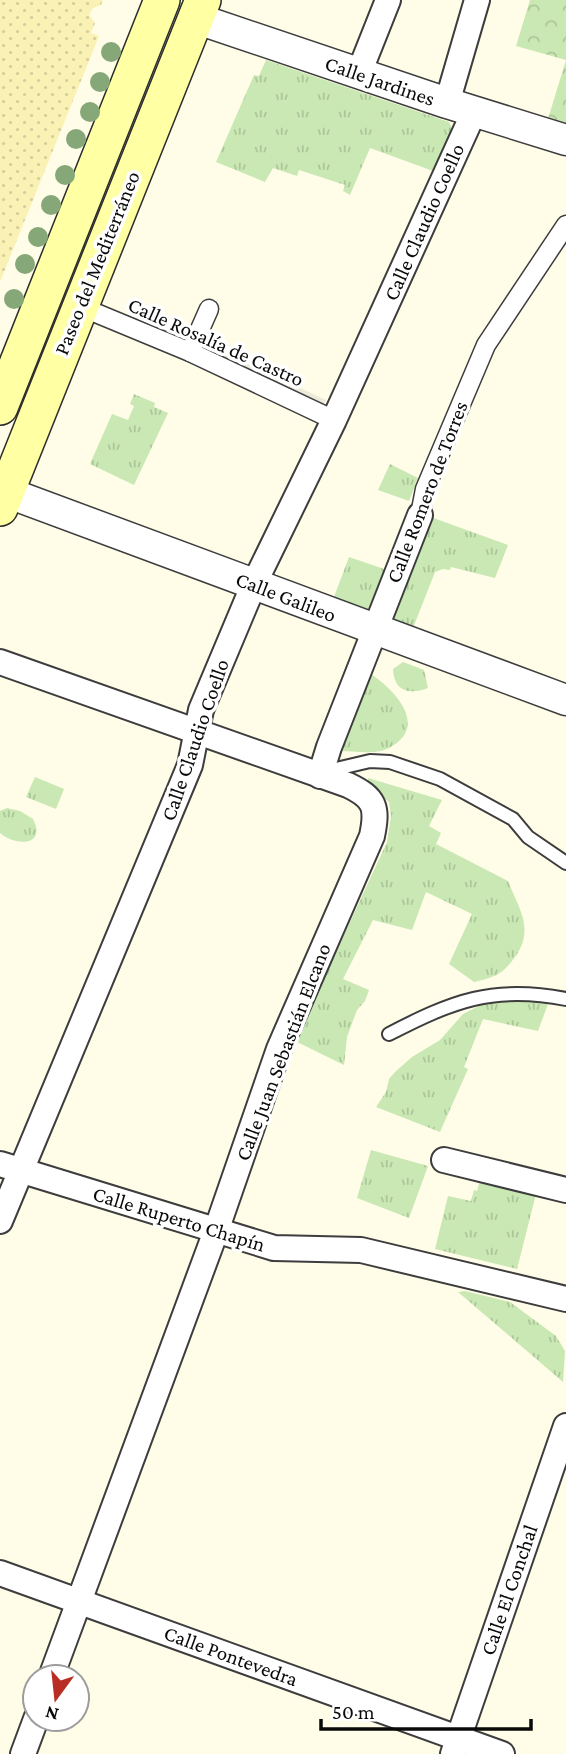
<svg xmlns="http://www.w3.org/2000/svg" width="566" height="1754" font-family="'Crimson Pro',serif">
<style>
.grass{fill:url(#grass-tufts)}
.sand{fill:url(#sand-dots)}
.park{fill:url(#park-crowns)}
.plaza{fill:#edead9}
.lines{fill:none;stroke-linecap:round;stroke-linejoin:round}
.service-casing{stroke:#3d3d3d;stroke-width:16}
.pedestrian-casing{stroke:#3d3d3d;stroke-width:21}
.minor-casing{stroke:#3d3d3d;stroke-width:28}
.tertiary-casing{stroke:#3d3d3d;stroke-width:33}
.secondary-casing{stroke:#2c2c2c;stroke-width:38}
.service{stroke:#fff;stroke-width:12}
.pedestrian{stroke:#fff;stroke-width:18}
.minor{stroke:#fff;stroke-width:24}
.tertiary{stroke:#fff;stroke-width:30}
.secondary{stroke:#ffffa3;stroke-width:35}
.tree{fill:#86a778}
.labels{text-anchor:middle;stroke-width:7;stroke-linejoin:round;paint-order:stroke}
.street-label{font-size:21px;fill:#0a0a0a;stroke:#fff}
</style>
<defs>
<pattern id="grass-tufts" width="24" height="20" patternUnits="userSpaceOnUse" patternTransform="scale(1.75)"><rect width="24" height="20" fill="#c9e8b3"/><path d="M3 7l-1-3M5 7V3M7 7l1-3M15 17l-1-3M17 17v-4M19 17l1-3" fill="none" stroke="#abc699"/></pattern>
<pattern id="sand-dots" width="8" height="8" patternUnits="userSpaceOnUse" patternTransform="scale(1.75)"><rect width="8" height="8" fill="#faf2b5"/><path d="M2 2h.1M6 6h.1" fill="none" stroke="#d5ce9a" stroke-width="1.8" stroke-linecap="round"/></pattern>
<pattern id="park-crowns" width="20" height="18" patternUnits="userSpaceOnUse" patternTransform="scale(1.75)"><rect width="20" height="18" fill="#c9e8b3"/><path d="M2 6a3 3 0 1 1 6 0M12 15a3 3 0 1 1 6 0" fill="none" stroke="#abc699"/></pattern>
</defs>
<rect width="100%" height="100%" fill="#fffde8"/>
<g class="grass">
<path d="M266,60L449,122L452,128L433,171L370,148L350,195L343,191L345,185L299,170L297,176L273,168L265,182L216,162L254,75L259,76Z"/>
<path d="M134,394L155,403L154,407L168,413L134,485L90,464L112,414L128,420L134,406L130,404Z"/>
<path d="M390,464L418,478L409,501L378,490Z"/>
<path d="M428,516L508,545L495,578L451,567L450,570L443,569L435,572L413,628L387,617Z"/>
<path d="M349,557L390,571L374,613L334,597Z"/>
<path d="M403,662L424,670L428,688C410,695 394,692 393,669Z"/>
<path d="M368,672C393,688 431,726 389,748C377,755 354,751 340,751Z"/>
<path d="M35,777L64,789L56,809L26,797Z"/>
<path d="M368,778L442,800L429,826L441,833L436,844L508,881C519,909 535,929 515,957C502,975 495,977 474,982L449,964L472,914L426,892L412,930L373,920L343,979L369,990L365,1001L357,1010L347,1037L344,1065L295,1041L387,842L391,816L389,802L368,785Z"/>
<path d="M7,808L20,811L33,819C47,847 15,846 0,833V811Z"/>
<path d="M511,998L548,1004L538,1031L483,1019L464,1067L468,1069L440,1132L376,1107L386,1092L389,1079L395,1072L412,1057L440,1040L463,1014L481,1005Z"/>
<path d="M371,1150L428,1166L409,1218L357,1198Z"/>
<path d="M480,1180L536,1194L517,1269L435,1249L448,1196L471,1201L474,1190L477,1191Z"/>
<path d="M465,1291L510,1302L556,1336L565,1351L563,1382L458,1292Z"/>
</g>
<path class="sand" d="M0,0H103L101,5L93,8L89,15L95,23L91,33L99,36L0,282Z"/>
<path class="park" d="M530,0H566V128L547,122L566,60L516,46Z"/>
<path class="plaza" d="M212,304L218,307L202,342L326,400L320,413L178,353L177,357L113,329L185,342L201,305L209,309Z"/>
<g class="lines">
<g class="service-casing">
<g id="service">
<path d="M325,774L336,769L370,761L390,762L440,779L513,819L528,837L566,863"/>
<path d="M389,1034C453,1001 493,985 566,999"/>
</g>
</g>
<g class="pedestrian-casing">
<g id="pedestrian">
<path d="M79,306L190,352L334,420"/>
<path d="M190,352L209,309"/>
<path d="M420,515L425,489L486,345L566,225"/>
</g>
</g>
<g class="minor-casing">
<g id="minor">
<path d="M359,73L388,0"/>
<path d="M447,103L477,0"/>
<path d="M0,662L348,785C375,798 378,807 372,836L279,1049L216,1231L51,1677"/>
<path d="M320,776L329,747L420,515"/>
<path d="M444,1160L566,1190"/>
<path d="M0,1164L274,1248L361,1250L566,1299"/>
<path d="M0,1221L190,765L201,710L254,584L334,420L474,112"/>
<path d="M0,1573L502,1754"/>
<path d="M23,1754L36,1719"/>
<path d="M453,1754L566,1426"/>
</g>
</g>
<g class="tertiary-casing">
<g id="tertiary">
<path d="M195,18L447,103L566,140"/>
<path d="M6,492L566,700"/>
</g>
</g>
<g class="secondary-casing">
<g id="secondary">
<path d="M0,407L162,0"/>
<path d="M0,508L203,0"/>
</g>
</g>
<use href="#service" class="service"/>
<use href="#pedestrian" class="pedestrian"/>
<use href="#minor" class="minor"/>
<use href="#tertiary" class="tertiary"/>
<use href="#secondary" class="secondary"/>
</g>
<g class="tree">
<circle cx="111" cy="52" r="10"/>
<circle cx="100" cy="82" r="10"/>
<circle cx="90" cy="112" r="10"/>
<circle cx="76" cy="139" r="10"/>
<circle cx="65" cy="175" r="10"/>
<circle cx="51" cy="205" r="10"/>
<circle cx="38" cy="237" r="10"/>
<circle cx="25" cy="264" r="10"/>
<circle cx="14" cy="299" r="10"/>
</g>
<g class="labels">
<g class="street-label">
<text transform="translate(380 81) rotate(19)" y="7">Calle Jardines</text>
<text transform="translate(424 222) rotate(-66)" y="7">Calle Claudio Coello</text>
<text transform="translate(97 263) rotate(-68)" y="7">Paseo del Mediterráneo</text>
<text transform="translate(216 342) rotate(24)" y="7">Calle Rosalía de Castro</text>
<text transform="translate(427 492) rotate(-69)" y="7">Calle Romero de Torres</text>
<text transform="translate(286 597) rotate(21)" y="7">Calle Galileo</text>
<text transform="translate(195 740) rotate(-71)" y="7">Calle Claudio Coello</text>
<text transform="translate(283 1052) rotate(-69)" y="7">Calle Juan Sebastián Elcano</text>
<text transform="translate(179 1219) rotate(17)" y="7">Calle Ruperto Chapín</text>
<text transform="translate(509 1590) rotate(-71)" y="7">Calle El Conchal</text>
<text transform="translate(231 1656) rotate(20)" y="7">Calle Pontevedra</text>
</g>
</g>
<g transform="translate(56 1698) rotate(195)"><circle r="33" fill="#ffffff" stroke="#9d9d9d" stroke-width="2"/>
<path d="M0-5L12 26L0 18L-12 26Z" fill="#b92e24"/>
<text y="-10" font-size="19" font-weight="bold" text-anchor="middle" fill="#0a0a0a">N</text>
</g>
<path d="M321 1719v10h210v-10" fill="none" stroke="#0a0a0a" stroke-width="3.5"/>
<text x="332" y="1719" font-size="21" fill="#0a0a0a" stroke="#ffffff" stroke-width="5" paint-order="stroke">50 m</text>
</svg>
